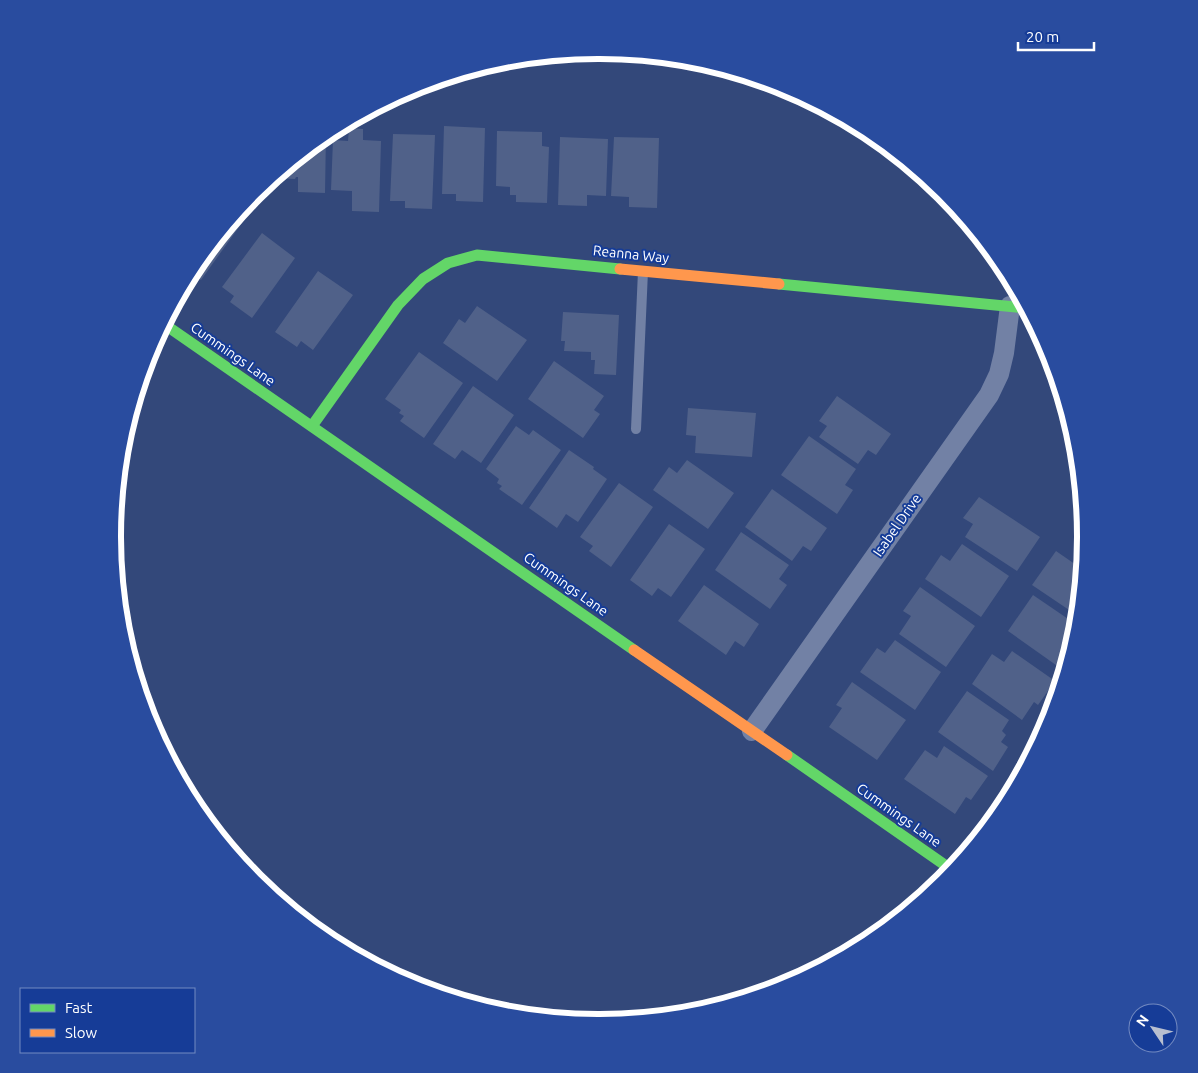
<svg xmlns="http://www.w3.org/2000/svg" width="1198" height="1073" font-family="Ubuntu,sans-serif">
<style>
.building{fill:#506189}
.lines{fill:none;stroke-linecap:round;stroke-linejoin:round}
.lane{stroke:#7281a5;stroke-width:10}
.street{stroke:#7281a5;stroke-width:20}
.fast{stroke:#63d668;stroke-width:11}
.slow{stroke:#ff974d;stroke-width:11}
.labels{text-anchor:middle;stroke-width:4;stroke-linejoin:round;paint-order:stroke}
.street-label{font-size:14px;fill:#fff;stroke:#163c97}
.rim{fill:none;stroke:#fff;stroke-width:6}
</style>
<rect width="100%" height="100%" fill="#33487a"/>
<g class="building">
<path d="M444,126L485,128L483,202L456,201V194H442Z"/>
<path d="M349,128L363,129V140L381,141L379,212L352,211V191L331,190L333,140L348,141Z"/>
<path d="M497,131L542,132V146L549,147L547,203L516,202V195H510V187L496,186Z"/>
<path d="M326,134L325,193L298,192V177H296L295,179L274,178Z"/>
<path d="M393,134L435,135L432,209L405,208V201H390Z"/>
<path d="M560,137L608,139L606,196L587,195V206L558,205Z"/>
<path d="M614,137L659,138L657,208L629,207V197L611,196Z"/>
<path d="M237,215L244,220L201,280L191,273L195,266Z"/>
<path d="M262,233L295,258L252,318L230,302L234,296L222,287Z"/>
<path d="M318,271L353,295L313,350L301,341L297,347L275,332Z"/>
<path d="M477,306L527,340L497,381L443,343L459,319L465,323Z"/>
<path d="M563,312L619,315L616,375L594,374L595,360H591V352L564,351L565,341H561Z"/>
<path d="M419,352L463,383L424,438L400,421L404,416L399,413L401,410L385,399Z"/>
<path d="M554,361L604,396L594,410L600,414L583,438L528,399Z"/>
<path d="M473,386L514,415L481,463L462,450L455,459L433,444Z"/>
<path d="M837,396L891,434L876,455L868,450L858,464L819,437L827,426L819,421Z"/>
<path d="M688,408L756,413L752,457L695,453L696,436L686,435Z"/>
<path d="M516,426L529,435L533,430L561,450L522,505L499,489L502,486L497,483L499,479L486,469Z"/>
<path d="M809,436L856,469L845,485L853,490L837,514L781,475Z"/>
<path d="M569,450L594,467L593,469L607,479L578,522L566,514L557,528L529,508Z"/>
<path d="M687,460L734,493L708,529L653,490L669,467L677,473Z"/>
<path d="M619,483L653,507L611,567L589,551L593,546L580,537Z"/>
<path d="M772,489L827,528L811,551L803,546L792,561L745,527Z"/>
<path d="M979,497L1040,537L1017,571L965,537L973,524L963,518Z"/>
<path d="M669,524L705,549L671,597L658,588L652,596L630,580Z"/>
<path d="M741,532L789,565L779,579L787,585L770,609L715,570Z"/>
<path d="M962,544L1009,576L981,617L925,579L941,555L950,561Z"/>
<path d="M1056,551L1082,569L1078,616L1032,585Z"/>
<path d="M704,585L759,624L744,647L735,641L726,655L678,621Z"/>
<path d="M920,587L975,626L946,667L899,634L911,616L903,611Z"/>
<path d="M1033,595L1077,625L1063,670L1008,631Z"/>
<path d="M895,640L941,672L915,710L860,672L877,648L885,653Z"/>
<path d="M1012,651L1055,681L1038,705L1034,702L1022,720L972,684L992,654L1004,662Z"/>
<path d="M852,682L906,720L877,760L829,727L842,708L836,705Z"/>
<path d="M967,691L1009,720L1002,731L1006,735L1001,742L1008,747L993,771L938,732Z"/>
<path d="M944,746L988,776L971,800L966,797L955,814L904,779L925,750L937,758Z"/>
</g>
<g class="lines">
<path class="lane" d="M636,429L643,271"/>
<path class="street" d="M752,731L989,395L999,374L1004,353L1010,306"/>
<g class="fast">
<path d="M779,284L1026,308"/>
<path d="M164,324L634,650"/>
<path d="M312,426L398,305L423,279L448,263L477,255L620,269"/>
<path d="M787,755L952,870"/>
</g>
<g class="slow">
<path d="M620,269L779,284"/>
<path d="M634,650L787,755"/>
</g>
</g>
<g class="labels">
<g class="street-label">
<text transform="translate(631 254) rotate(6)" y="5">Reanna Way</text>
<text transform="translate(233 354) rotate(35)" y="5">Cummings Lane</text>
<text transform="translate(897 525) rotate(-55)" y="5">Isabel Drive</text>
<text transform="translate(566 584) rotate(35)" y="5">Cummings Lane</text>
<text transform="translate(899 815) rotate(35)" y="5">Cummings Lane</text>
</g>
</g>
<path d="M0 0H1198V1073H0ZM598 59H600A477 477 0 0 1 1077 536V537A477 477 0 0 1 600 1014H598A477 477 0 0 1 121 537V536A477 477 0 0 1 598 59Z" fill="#294c9f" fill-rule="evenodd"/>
<path class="rim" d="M598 59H600A477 477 0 0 1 1077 536V537A477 477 0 0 1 600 1014H598A477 477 0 0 1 121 537V536A477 477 0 0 1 598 59Z"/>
<rect x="20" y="988" width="175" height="65" fill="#163c97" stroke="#738ac1"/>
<rect x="30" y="1004" width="25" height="8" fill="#63d668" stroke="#738ac1"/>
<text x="65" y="1013" font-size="15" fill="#ffffff">Fast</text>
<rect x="30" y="1029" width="25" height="8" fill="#ff974d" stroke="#738ac1"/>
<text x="65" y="1038" font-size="15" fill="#ffffff">Slow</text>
<g transform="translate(1153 1028) rotate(305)"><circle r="24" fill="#163c97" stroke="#738ac1"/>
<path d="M0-4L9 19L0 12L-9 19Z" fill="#b8bfd0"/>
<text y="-8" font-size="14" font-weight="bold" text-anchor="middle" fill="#ffffff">N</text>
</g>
<path d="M1018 42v8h76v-8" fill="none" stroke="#ffffff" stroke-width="2.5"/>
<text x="1026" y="42" font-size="15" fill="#ffffff" stroke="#163c97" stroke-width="4" paint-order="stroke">20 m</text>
</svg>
